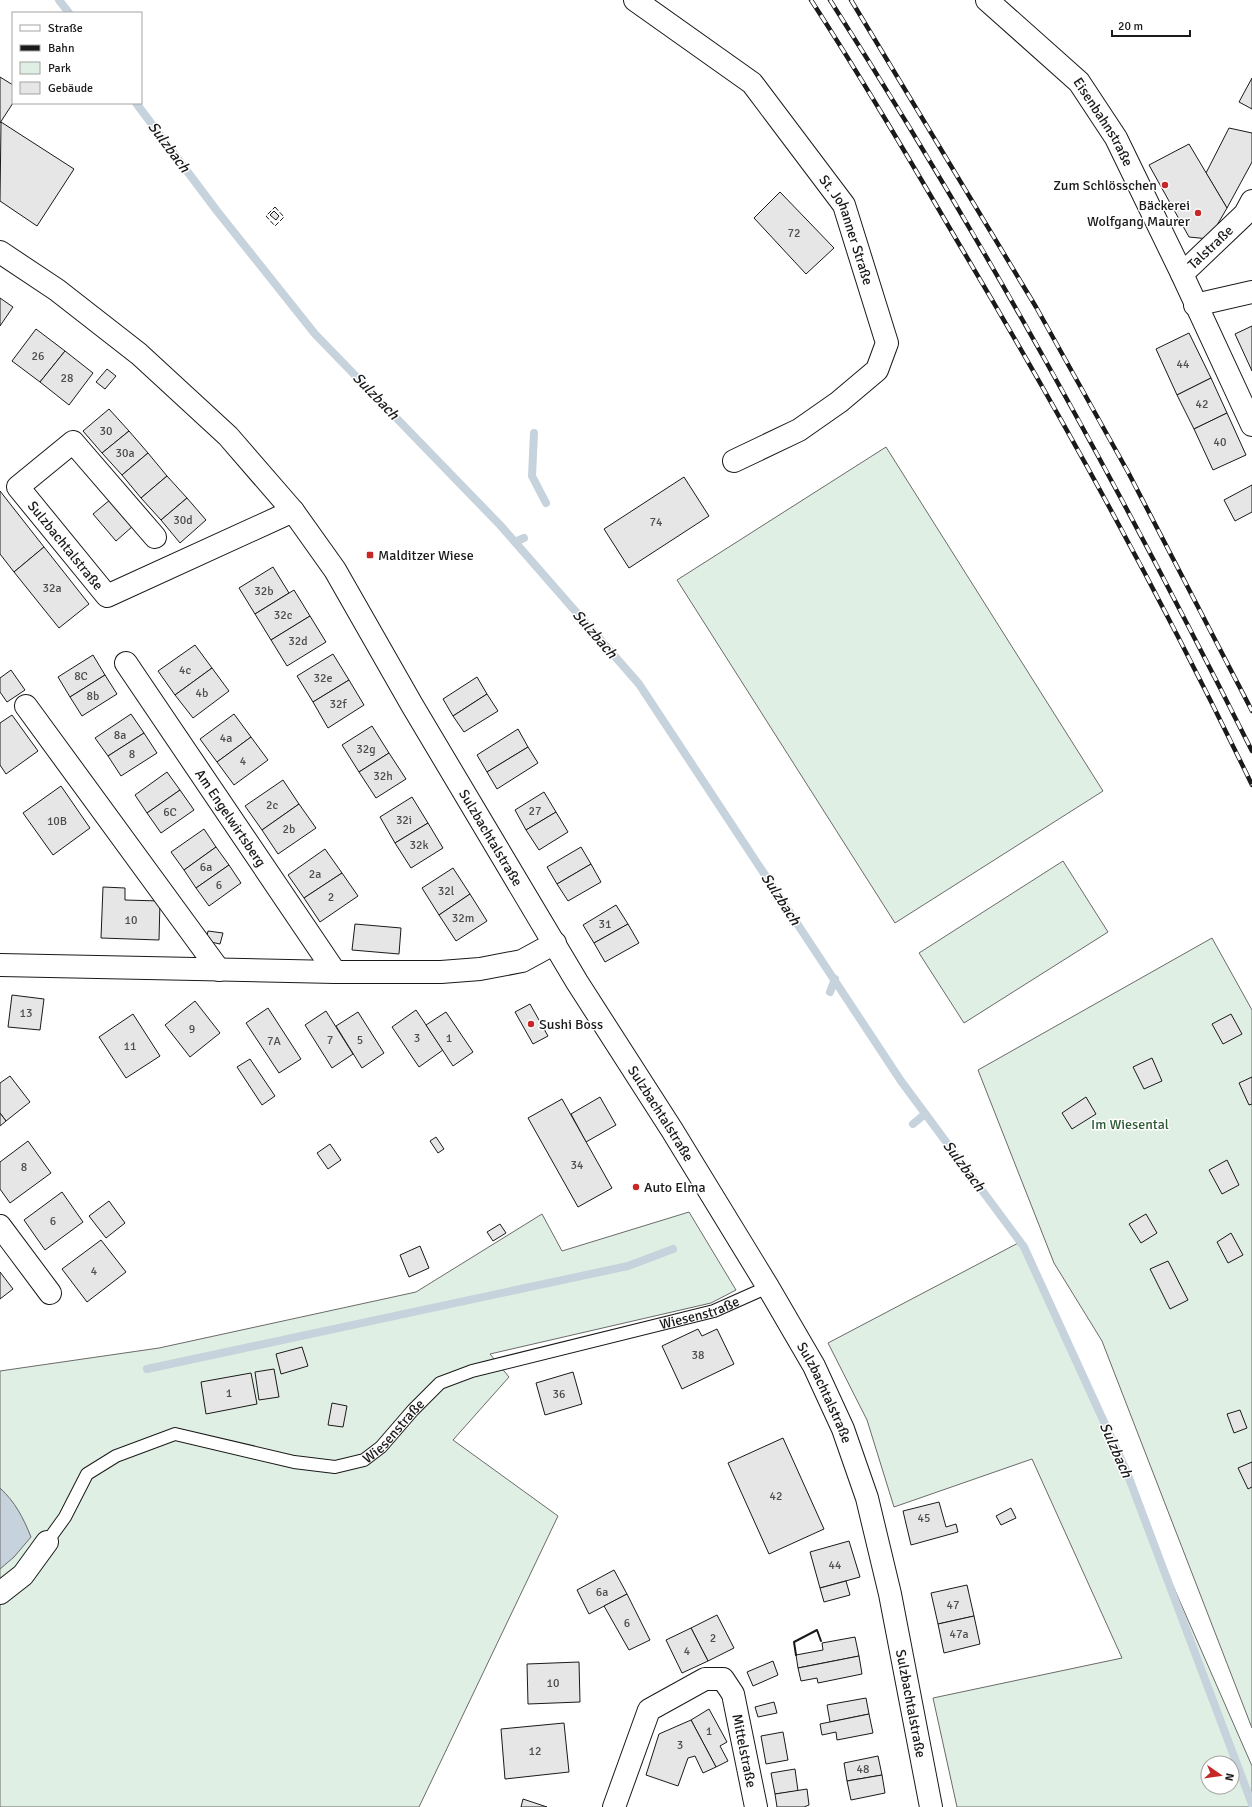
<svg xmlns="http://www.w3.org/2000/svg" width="1252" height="1807" font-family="Signika,sans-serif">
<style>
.green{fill:#e0efe3;stroke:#6a6a6a;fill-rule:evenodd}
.water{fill:#c6d2dc;stroke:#6a6a6a}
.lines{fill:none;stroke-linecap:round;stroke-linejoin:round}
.stream{stroke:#c6d2dc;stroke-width:8}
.building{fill:#e6e6e6;stroke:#1a1a1a}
.service-casing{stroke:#1a1a1a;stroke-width:14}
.minor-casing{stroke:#1a1a1a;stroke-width:24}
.secondary-casing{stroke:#1a1a1a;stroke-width:24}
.service{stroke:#fff;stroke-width:12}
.minor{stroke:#fff;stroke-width:22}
.secondary{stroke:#fff;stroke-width:22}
.rail-casing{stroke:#1a1a1a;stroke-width:4.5}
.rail{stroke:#fff;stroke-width:3;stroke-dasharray:9;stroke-linecap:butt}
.fence{stroke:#1a1a1a;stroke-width:1;stroke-dasharray:5 2;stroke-linecap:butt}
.wall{stroke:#1a1a1a;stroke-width:2}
.poi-dot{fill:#c62828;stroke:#fff;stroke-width:1.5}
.labels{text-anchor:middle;stroke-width:3;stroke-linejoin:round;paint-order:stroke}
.number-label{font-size:12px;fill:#4d4d4d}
.street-label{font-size:14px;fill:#1a1a1a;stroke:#fff}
.poi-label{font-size:14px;fill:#1a1a1a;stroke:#fff;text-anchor:start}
.park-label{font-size:14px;fill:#2b5a34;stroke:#fff}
.water-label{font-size:15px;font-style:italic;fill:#1a1a1a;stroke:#fff}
</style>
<rect width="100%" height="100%" fill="#fff"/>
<g class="green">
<path d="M886,447L1103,791L895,923L677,580Z"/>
<path d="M1063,861L1108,932L964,1023L919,953Z"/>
<path d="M1212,938L1252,1010V1728L1102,1341L1054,1263L978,1070Z"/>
<path d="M689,1212L736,1290L711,1303L490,1354L509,1377L453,1440L558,1516L419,1807H0V1371L159,1348L416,1292L542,1214L562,1251Z"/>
<path d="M1022,1241L1252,1766V1807H957L933,1698L1122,1658L1032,1459L894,1507L867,1420L828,1343ZM1208,1763H1232V1787H1208Z"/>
</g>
<path class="water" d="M0,1488C15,1502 23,1517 31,1537L14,1557L0,1569Z"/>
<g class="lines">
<g class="stream">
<path d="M59,0L69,13"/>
<path d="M136,103L217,211L315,334L500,525L639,684L901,1081L1024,1247L1126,1470L1252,1804"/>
<path d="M534,433L532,476L546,503"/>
<path d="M515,542L524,538"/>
<path d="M830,992L835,979"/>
<path d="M913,1124L925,1114"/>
<path d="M147,1369L628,1266L673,1249"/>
</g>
</g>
<g class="building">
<path d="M0,77L13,85V103L0,123Z"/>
<path d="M1252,78V109L1239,102Z"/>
<path d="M1,122L74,169L37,226L0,201Z"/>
<path d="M1229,128L1252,133V162L1227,208L1206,173Z"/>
<path d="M1189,144L1227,208L1209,239L1189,237L1149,165Z"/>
<path d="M780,192L834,248L806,274L754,218Z"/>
<path d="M274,211L279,216L276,220L270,215Z"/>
<path d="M0,298L13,307L0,326Z"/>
<path d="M1252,326V371L1235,334Z"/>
<path d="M36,329L65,351L40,382L12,361Z"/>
<path d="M1189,333L1211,378L1177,395L1156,349Z"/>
<path d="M65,351L93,373L69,405L40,382Z"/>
<path d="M107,369L116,376L105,389L96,382Z"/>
<path d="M1211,378L1227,413L1194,429L1177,395Z"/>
<path d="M109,409L129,431L102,453L83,431Z"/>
<path d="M1227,413L1246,455L1213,470L1194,429Z"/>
<path d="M129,431L148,453L122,475L102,453Z"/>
<path d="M148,453L167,476L141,498L122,475Z"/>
<path d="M167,476L187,498L161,520L141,498Z"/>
<path d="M684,477L709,516L629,568L604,529Z"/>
<path d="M1252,485V512L1235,521L1224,500Z"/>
<path d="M0,491L44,547L14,572L0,554Z"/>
<path d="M187,498L206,520L180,543L161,520Z"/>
<path d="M111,499L133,526L116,541L93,514Z"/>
<path d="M44,547L89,604L59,628L14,572Z"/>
<path d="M273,567L289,593L255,614L239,588Z"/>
<path d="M294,590L310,616L271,640L255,614Z"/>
<path d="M310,616L326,642L287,666L271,640Z"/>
<path d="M195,645L212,668L175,695L158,671Z"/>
<path d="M333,654L349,680L313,702L297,676Z"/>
<path d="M93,655L105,675L70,697L58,677Z"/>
<path d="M212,668L229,691L193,718L175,695Z"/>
<path d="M11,670L25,690L7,702L0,692V678Z"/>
<path d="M105,675L117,694L82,716L70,697Z"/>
<path d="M477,677L487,694L453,716L443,699Z"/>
<path d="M349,680L364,705L328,728L313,702Z"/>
<path d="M487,694L498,711L464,732L453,716Z"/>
<path d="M131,714L144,733L108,756L95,738Z"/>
<path d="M234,714L251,737L217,762L200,739Z"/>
<path d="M12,715L38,751L6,774L0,765V723Z"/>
<path d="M372,726L389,753L359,772L342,745Z"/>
<path d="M518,729L528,747L487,772L477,755Z"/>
<path d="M144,733L157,753L121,776L108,756Z"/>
<path d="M251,737L268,760L234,785L217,762Z"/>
<path d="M528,747L538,763L497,789L487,772Z"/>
<path d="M389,753L406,779L376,798L359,772Z"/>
<path d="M167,772L180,790L147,813L135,795Z"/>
<path d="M283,780L299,804L262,830L245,806Z"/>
<path d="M61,786L90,828L53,855L23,813Z"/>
<path d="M180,790L194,810L161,833L147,813Z"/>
<path d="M544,792L556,812L526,830L515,810Z"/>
<path d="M412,797L428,823L395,843L380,817Z"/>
<path d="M299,804L316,828L278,854L262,830Z"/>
<path d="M556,812L568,832L539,850L526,830Z"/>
<path d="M428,823L443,848L411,868L395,843Z"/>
<path d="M204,829L216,847L184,870L171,852Z"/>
<path d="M216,847L229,865L196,888L184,870Z"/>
<path d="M581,847L591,864L557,884L547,867Z"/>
<path d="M325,849L342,873L304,898L288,875Z"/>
<path d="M591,864L601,882L568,901L557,884Z"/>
<path d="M229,865L241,883L209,906L196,888Z"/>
<path d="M453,868L470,894L439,915L422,888Z"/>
<path d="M342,873L358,896L320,922L304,898Z"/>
<path d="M103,887L125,888V900L160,901L159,940L101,938Z"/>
<path d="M470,894L487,921L456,941L439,915Z"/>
<path d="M616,905L628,924L594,943L583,925Z"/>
<path d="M355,924L401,928L399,954L352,950Z"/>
<path d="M628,924L639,943L605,962L594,943Z"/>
<path d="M208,931L223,933L220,944L206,941Z"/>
<path d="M12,995L44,999L40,1030L8,1027Z"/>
<path d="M195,1001L220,1033L190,1057L165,1025Z"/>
<path d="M530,1004L548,1036L533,1044L515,1012Z"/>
<path d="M268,1008L301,1059L279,1073L246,1023Z"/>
<path d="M416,1010L443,1050L419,1067L392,1027Z"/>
<path d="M326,1011L353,1054L332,1068L305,1025Z"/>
<path d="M358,1012L384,1053L362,1068L336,1026Z"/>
<path d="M446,1012L473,1052L453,1066L426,1025Z"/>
<path d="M133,1014L160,1056L126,1078L99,1037Z"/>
<path d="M1231,1014L1242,1034L1223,1044L1212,1024Z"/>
<path d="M1152,1058L1162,1081L1144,1089L1133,1067Z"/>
<path d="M250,1059L275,1096L262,1105L237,1067Z"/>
<path d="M10,1076L30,1102L6,1121L0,1113V1083Z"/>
<path d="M1252,1077V1104L1249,1105L1239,1083Z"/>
<path d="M600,1097L616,1125L586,1142L571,1114Z"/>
<path d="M1086,1097L1096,1114L1072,1129L1062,1113Z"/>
<path d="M562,1099L612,1188L578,1207L528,1118Z"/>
<path d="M0,1113L6,1121L0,1126Z"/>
<path d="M436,1137L444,1149L438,1153L430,1141Z"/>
<path d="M28,1141L51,1173L10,1203L0,1189V1162Z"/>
<path d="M330,1144L341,1160L328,1169L317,1153Z"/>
<path d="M1227,1160L1239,1185L1222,1194L1209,1170Z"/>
<path d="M62,1192L83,1222L45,1250L24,1220Z"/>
<path d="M109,1201L125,1223L106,1238L89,1216Z"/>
<path d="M1146,1214L1157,1233L1141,1243L1129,1224Z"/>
<path d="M500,1224L506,1233L493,1241L487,1232Z"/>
<path d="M1231,1233L1243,1255L1228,1263L1217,1242Z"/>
<path d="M101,1240L126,1272L87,1302L62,1269Z"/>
<path d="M420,1246L429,1268L409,1277L400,1255Z"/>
<path d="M1168,1261L1188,1300L1170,1309L1150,1269Z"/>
<path d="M0,1272L13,1289L0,1299Z"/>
<path d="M698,1329L702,1336L717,1329L734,1364L682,1389L662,1346Z"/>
<path d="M302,1347L308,1366L281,1374L276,1354Z"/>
<path d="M274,1369L279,1397L259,1400L255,1372Z"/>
<path d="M573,1372L582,1404L545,1415L536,1383Z"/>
<path d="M251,1373L257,1404L206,1414L201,1382Z"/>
<path d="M332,1403L347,1406L343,1427L328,1425Z"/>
<path d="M1240,1410L1247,1428L1234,1433L1227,1414Z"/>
<path d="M783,1438L824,1529L769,1554L728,1463Z"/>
<path d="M1252,1462V1487L1248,1489L1238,1468Z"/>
<path d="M939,1502L946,1527L956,1524L958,1532L911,1545L903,1511Z"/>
<path d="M1011,1508L1016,1518L1001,1525L996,1516Z"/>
<path d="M849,1541L860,1577L820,1588L810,1552Z"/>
<path d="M614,1570L627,1594L589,1614L577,1590Z"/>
<path d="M846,1581L850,1595L824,1602L820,1588Z"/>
<path d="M967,1585L974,1616L938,1624L931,1593Z"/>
<path d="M627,1594L650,1640L629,1650L604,1606Z"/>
<path d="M717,1615L734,1648L708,1661L691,1628Z"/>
<path d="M974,1616L980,1644L944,1653L938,1624Z"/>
<path d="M691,1628L708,1661L682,1673L666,1640Z"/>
<path d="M855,1637L859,1656L798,1668L796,1655L823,1650L822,1643Z"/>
<path d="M859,1656L862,1674L818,1683L817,1678L801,1681L798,1668Z"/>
<path d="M773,1661L778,1675L753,1686L747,1672Z"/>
<path d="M579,1662L580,1702L528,1704L527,1664Z"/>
<path d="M866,1698L869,1714L830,1722L827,1705Z"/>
<path d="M774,1702L777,1713L758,1717L755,1707Z"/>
<path d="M709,1709L727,1742L720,1746L728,1761L716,1767L691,1720Z"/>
<path d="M869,1714L873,1733L837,1740L836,1732L822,1735L820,1724Z"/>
<path d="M691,1720L716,1767L703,1773L695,1756L688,1758L678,1786L646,1775L659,1734Z"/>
<path d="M564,1723L569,1772L505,1779L501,1729Z"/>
<path d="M783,1732L788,1760L766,1764L761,1736Z"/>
<path d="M878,1756L882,1775L847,1781L844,1763Z"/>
<path d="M795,1769L798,1791L775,1794L771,1773Z"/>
<path d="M882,1775L885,1793L851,1800L847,1781Z"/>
<path d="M807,1789L809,1805L804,1807H777L775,1794Z"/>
<path d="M523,1799L547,1807H521Z"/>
</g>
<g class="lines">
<g class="service-casing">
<g id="service">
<path id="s1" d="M47,1542L65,1517L87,1474L116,1456L175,1434L294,1462L335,1467L364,1460L381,1447L413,1410L440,1383L472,1371L714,1311L768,1287"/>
</g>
</g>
<g class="minor-casing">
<g id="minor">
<path id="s2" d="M635,0L752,83L844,205L887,343L877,370L839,402L799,430L734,461"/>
<path id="s3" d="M987,0L1079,82L1116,138L1182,274L1252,425"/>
<path id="s4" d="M1182,274L1245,214L1252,201"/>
<path d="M1195,305L1252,292"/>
<path id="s5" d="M155,537L73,442L18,487L107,596L293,511"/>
<path id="s6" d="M126,663L335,972"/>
<path d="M26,706L219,970"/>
<path d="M0,965L335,972H441L480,969L522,961L555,943"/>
<path d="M0,1226L50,1293"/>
<path d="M0,1593L23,1575L47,1542"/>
<path id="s7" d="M614,1807L649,1710L705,1679H723L733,1694L756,1807"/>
</g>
</g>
<g class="secondary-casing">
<g id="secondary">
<path id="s8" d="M0,252L57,290L139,354L228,436L293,511L335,570L412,705L577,982L672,1130L768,1287L814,1366L843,1429L867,1498L890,1594L931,1807"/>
</g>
</g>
<use href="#service" class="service"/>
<use href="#minor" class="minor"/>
<use href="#secondary" class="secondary"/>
<g class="rail-casing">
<g id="rail">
<path d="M811,0C863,80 911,162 959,244C1064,420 1163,600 1252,785"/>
<path d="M830,0C985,242 1123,494 1252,751"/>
<path d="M851,0L1036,307L1128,472L1252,711"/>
</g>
</g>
<use href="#rail" class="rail"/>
<path class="fence" d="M275,207L284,217L275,226L266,216Z"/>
<path class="wall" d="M796,1655L794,1642L817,1630L821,1641"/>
</g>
<g class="poi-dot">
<circle cx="1165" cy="185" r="4"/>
<circle cx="1198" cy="213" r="4"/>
<rect x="366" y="551" width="8" height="8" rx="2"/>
<circle cx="531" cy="1024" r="4"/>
<circle cx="636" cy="1187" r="4"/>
</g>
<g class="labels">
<g class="number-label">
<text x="794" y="237">72</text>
<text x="38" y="360">26</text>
<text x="1183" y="368">44</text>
<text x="67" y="382">28</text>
<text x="1202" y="408">42</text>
<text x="106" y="435">30</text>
<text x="1220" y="446">40</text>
<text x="125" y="457">30a</text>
<text x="183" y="524">30d</text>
<text x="656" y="526">74</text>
<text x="52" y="592">32a</text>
<text x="264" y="595">32b</text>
<text x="283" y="619">32c</text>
<text x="298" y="645">32d</text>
<text x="185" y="674">4c</text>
<text x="81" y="680">8C</text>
<text x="323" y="682">32e</text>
<text x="202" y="697">4b</text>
<text x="93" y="700">8b</text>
<text x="338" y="708">32f</text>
<text x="120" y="739">8a</text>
<text x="226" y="742">4a</text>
<text x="366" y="753">32g</text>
<text x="132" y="758">8</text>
<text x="243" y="765">4</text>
<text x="383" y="780">32h</text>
<text x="272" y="809">2c</text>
<text x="535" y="815">27</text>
<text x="170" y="816">6C</text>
<text x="404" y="824">32i</text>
<text x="57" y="825">10B</text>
<text x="289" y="833">2b</text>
<text x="419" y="849">32k</text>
<text x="206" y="871">6a</text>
<text x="315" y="878">2a</text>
<text x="219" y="889">6</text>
<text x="446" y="895">32l</text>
<text x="331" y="901">2</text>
<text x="463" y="922">32m</text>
<text x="131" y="924">10</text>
<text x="605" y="928">31</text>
<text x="26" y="1017">13</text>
<text x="192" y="1033">9</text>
<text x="417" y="1042">3</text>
<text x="449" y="1042">1</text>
<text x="330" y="1044">7</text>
<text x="360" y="1044">5</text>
<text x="274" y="1045">7A</text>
<text x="130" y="1050">11</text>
<text x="577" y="1169">34</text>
<text x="24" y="1171">8</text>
<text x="53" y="1225">6</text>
<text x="94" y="1275">4</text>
<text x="698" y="1359">38</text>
<text x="229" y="1397">1</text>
<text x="559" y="1398">36</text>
<text x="776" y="1500">42</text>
<text x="924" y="1522">45</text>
<text x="835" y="1569">44</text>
<text x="602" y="1596">6a</text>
<text x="953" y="1609">47</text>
<text x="627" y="1627">6</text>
<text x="959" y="1638">47a</text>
<text x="713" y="1642">2</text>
<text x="687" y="1655">4</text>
<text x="553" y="1687">10</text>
<text x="709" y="1735">1</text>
<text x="680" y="1749">3</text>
<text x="535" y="1755">12</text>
<text x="863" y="1773">48</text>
</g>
<g class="street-label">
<text dy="5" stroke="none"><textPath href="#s3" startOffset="170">Eisenbahnstraße</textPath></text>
<text dy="5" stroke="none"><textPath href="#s2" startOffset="320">St. Johanner Straße</textPath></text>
<text dy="5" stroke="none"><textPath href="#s4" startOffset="39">Talstraße</textPath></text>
<text dy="5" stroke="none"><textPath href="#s5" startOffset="272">Sulzbachtalstraße</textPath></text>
<text dy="5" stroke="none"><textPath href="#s6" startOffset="187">Am Engelwirtsberg</textPath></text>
<text dy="5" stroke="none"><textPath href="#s8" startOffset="775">Sulzbachtalstraße</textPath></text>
<text dy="5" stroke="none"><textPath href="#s8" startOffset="1099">Sulzbachtalstraße</textPath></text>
<text dy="5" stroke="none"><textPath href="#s1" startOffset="747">Wiesenstraße</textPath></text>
<text dy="5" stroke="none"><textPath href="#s8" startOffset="1423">Sulzbachtalstraße</textPath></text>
<text dy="5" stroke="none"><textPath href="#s1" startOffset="411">Wiesenstraße</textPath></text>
<text dy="5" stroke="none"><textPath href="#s8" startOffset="1747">Sulzbachtalstraße</textPath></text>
<text dy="5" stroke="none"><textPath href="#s7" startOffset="261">Mittelstraße</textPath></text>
</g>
<g class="poi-label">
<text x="1157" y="190" text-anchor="end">Zum Schlösschen</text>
<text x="1190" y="210" text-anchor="end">Bäckerei<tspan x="1190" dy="16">Wolfgang Maurer</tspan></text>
<text x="378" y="560">Malditzer Wiese</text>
<text x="539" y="1029">Sushi Boss</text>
<text x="644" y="1192">Auto Elma</text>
</g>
<g class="park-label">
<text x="1130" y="1129">Im Wiesental</text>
</g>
<g class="water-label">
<text transform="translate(169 147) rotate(53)" y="5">Sulzbach</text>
<text transform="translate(376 396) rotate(46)" y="5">Sulzbach</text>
<text transform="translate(595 634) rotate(49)" y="5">Sulzbach</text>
<text transform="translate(781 899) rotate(57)" y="5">Sulzbach</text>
<text transform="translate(964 1166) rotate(53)" y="5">Sulzbach</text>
<text transform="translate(1116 1450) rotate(66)" y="5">Sulzbach</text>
</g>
</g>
<rect x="12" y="12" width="130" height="92" fill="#ffffff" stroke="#a3a3a3"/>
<rect x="20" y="25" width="20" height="6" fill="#ffffff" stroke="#a3a3a3"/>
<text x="48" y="32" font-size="12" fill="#1a1a1a">Straße</text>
<rect x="20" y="45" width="20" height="6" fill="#1a1a1a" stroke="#a3a3a3"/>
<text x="48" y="52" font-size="12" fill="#1a1a1a">Bahn</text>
<rect x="20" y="62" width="20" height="12" fill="#e0efe3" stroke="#a3a3a3"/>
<text x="48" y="72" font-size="12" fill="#1a1a1a">Park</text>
<rect x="20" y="82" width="20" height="12" fill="#e6e6e6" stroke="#a3a3a3"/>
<text x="48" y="92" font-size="12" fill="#1a1a1a">Gebäude</text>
<g transform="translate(1220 1775) rotate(103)"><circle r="19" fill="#ffffff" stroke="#a3a3a3"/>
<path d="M0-3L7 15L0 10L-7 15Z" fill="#c62828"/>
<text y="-6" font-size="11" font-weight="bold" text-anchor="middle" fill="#1a1a1a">N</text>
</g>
<path d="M1112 30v6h78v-6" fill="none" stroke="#1a1a1a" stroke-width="2"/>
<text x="1118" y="30" font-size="12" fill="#1a1a1a" stroke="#ffffff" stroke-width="3" paint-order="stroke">20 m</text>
</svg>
